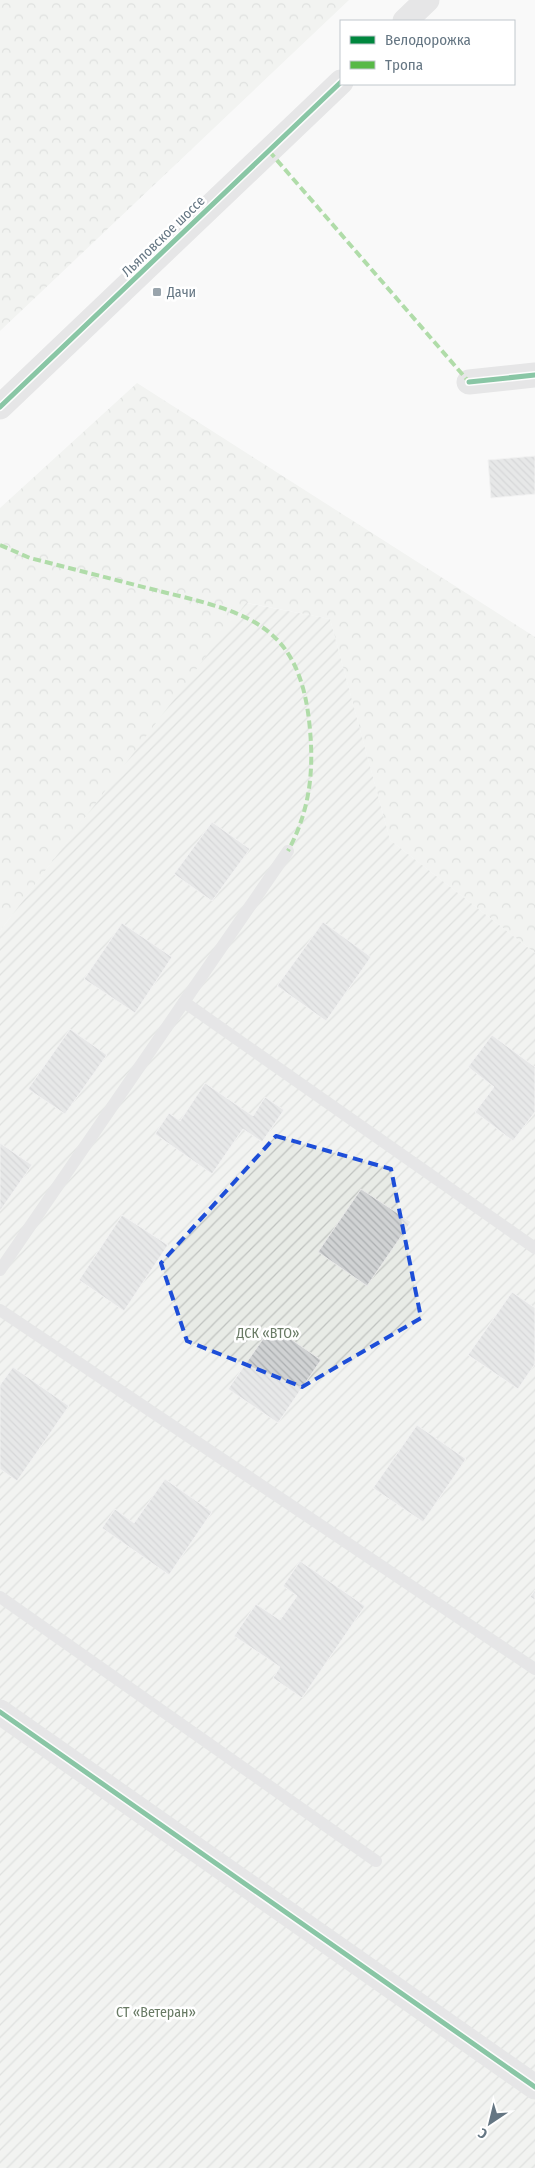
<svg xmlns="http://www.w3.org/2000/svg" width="535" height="2168" font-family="'Fira Sans Condensed',sans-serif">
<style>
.forest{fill:url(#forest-crowns)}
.garden{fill:url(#garden-furrows)}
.building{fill:url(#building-back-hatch);stroke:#e8e8e8}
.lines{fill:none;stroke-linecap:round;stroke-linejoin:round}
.service{stroke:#cecfd0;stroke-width:12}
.minor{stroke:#cecfd0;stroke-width:25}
.quiet{stroke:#58b947;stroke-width:4;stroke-dasharray:8 4;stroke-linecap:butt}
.cycleway-casing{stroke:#fff;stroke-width:8}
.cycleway{stroke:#00873e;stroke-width:5}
.marked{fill:none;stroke:#1d4ed8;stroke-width:4;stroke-dasharray:10 6;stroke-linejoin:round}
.poi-dot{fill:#99a4ac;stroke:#fff;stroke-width:2}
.labels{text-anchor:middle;stroke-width:5;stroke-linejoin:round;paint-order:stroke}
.street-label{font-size:14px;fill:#657683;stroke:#fff}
.poi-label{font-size:14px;fill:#657683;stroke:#fff;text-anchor:start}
.park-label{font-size:14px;fill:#687a64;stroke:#fff}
</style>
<defs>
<pattern id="forest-crowns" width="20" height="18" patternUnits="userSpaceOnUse" patternTransform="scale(1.25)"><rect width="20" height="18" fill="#e8ebe6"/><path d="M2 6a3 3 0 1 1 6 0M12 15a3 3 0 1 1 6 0" fill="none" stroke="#c0c3c0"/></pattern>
<pattern id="garden-furrows" width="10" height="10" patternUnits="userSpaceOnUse" patternTransform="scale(1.25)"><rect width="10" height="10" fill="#e8ebe6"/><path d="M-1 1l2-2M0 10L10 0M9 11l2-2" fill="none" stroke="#c0c3c0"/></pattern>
<pattern id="building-back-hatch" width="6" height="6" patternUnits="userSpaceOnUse" patternTransform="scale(1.25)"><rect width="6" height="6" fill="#d0d2d3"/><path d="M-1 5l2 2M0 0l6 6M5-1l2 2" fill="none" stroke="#acafb1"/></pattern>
</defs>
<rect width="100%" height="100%" fill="#f9f9f9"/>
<g class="forest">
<path d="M0,0H349L0,331Z"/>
<path d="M137,383L535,637V953L390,840L330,619L247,603L0,931V508Z"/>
</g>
<path class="garden" d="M246,603L330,619L390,840L535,953V2168H0V931Z"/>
<g class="building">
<path d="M535,456V494L491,498L488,460Z"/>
<path d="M212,822L250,849L212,901L174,874Z"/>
<path d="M323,922L371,957L326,1021L277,986Z"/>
<path d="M122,923L172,957L135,1013L84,979Z"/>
<path d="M70,1029L107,1055L65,1114L28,1089Z"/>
<path d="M492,1035L535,1067V1112L513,1141L475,1112L494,1087L468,1067Z"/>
<path d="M205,1083L253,1116L265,1097L284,1110L262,1142L243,1129L212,1174L155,1134L169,1113L180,1121Z"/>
<path d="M0,1143L32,1165L0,1211Z"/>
<path d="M361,1189L411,1222L367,1286L318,1252Z"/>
<path d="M122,1215L168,1245L124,1311L79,1280Z"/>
<path d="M512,1292L535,1308V1364L518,1389L468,1355Z"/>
<path d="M272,1326L321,1360L278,1423L228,1389Z"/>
<path d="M13,1367L69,1406L17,1481L0,1469V1385Z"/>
<path d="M417,1425L466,1459L423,1522L373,1488Z"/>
<path d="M165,1479L212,1512L169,1575L102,1528L115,1509L134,1523Z"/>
<path d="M300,1561L365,1606L302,1698L273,1678L280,1667L234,1636L256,1604L280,1620L297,1596L283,1586Z"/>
<path d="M535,1590V1600L530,1597Z"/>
</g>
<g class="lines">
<g class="service">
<path d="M184,1002L288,851"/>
<path d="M0,1270L184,1002L535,1248"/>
<path d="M0,1310L535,1669"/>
<path d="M0,1597L376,1861"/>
</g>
<g class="minor">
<path d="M405,21L427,0"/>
<path d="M469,382L535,375"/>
<path d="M0,407L341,82"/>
<path d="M0,1712L535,2087"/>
</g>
<g class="quiet">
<path d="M269,151L469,382"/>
<path d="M0,545L30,558C73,569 116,580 159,591C249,613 301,624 310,730C314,774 309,812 288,851"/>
</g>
<g class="cycleway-casing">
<g id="cycleway">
<path d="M469,382L535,375"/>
<path d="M0,407L341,82"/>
<path d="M0,1712L535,2087"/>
</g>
</g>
<use href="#cycleway" class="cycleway"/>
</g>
<path d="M0 0H535V2168H0ZM276,1136L391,1169L421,1318L302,1387L187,1341L161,1263Z" fill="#f9f9f9" fill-opacity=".55" fill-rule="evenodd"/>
<path class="marked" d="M276,1136L391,1169L421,1318L302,1387L187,1341L161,1263Z"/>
<rect class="poi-dot" x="152" y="287" width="10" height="10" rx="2.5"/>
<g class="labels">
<g class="street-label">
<text transform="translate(163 236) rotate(-44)" y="5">Льяловское шоссе</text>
</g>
<g class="poi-label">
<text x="167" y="297">Дачи</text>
</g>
<g class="park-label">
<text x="268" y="1338">ДСК «ВТО»</text>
<text x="156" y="2017">СТ «Ветеран»</text>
</g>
</g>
<rect x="340" y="20" width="175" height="65" fill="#ffffff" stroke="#c1c8cd"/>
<rect x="350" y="36" width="25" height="8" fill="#00873e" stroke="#c1c8cd"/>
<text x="385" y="45" font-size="15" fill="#657683">Велодорожка</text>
<rect x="350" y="61" width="25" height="8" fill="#58b947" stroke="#c1c8cd"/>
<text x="385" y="70" font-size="15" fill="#657683">Тропа</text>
<g transform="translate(490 2123) rotate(215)" stroke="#ffffff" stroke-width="4" paint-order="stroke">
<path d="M0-4L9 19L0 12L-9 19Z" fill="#657683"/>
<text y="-8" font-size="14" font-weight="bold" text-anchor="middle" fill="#657683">С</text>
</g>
</svg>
